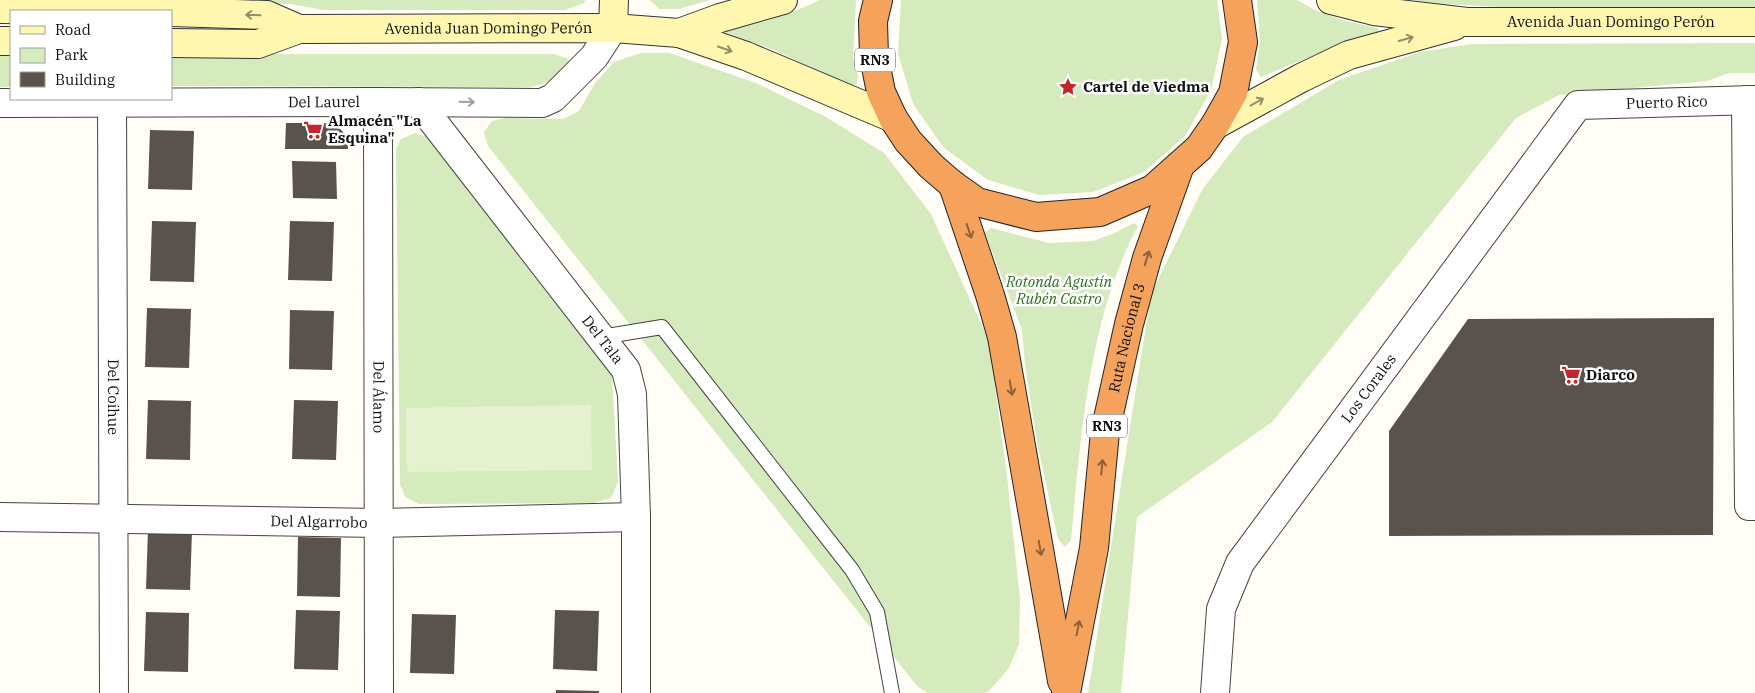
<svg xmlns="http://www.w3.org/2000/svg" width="1755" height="693" font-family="'IBM Plex Serif',serif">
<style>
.green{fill:#d5ebbd}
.pitch{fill:#e6f2cf}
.building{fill:#5a524d}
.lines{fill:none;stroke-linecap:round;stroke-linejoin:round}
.lane-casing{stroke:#444;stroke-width:16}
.street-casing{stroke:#444;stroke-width:30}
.secondary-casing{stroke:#333;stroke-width:30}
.highway-casing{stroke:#222;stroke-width:30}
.lane{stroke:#fff;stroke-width:14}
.street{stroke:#fff;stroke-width:28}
.secondary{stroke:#fff6b0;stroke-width:28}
.highway{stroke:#f5a25d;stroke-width:28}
.oneway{stroke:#948f68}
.oneway2{stroke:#a0a0a0}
.oneway3{stroke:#8e613b}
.labels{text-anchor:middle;stroke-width:5;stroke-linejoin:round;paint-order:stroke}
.shield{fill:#fff;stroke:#585858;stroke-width:1}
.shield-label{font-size:14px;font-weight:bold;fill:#111}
.street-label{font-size:15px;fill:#111;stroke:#fff}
.poi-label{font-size:15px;font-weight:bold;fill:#111;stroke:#fff;text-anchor:start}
.park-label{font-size:15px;font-style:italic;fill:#2f6b1f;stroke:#fff}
</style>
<rect width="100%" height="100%" fill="#fffdf5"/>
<g class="green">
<path d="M145,0H585L584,3L565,10H323L291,4L148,2Z"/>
<path d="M650,0H710L679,9H659Z"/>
<path d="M820,0H856L853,58L858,76L857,84L850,86L772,49L724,32L788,14Z"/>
<path d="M901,0H1217L1222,39L1211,90L1185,136L1144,172L1093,192L1039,195L988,180L944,148L913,104L898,53Z"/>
<path d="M1257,0H1297L1317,11L1345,21L1378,28L1379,32L1344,43L1261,77L1256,70L1260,41Z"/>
<path d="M1413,0H1755V7H1498L1429,3Z"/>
<path d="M1755,43V73H1729L1707,81L1559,95L1516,118L1272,422L1137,517L1121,693H1088L1151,294L1202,190L1243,137L1339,80L1420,52L1472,44Z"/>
<path d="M641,53H669L756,83L826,117L884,153L931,214L989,341L1007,476L1020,599L1019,644L1009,668L989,691L985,693H927L917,686L488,146L484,132L492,121L505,118L563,119L579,111L595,83L614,62Z"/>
<rect x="0" y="54" width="11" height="33"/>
<path d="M171,54H554L567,58L571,65C557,80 549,83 530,87L171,86Z"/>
<path d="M415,133L428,137L441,148L612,373L618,482L611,498L593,503L419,504L405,497L400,484L396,149L401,139Z"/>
<path d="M1134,223L1138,226C1088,319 1081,436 1071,540L1065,547L1058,539L1037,442L1025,365L1022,330L985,233L991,228L1049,243L1093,241L1115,233Z"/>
</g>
<path class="pitch" d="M591,405L592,470L407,472L406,408Z"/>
<g class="building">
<path d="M286,123H333L349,137L348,149H285Z"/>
<path d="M150,130L194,131L192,190L148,189Z"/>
<path d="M292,161L336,162L337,199L293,198Z"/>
<path d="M152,221L196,222L194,282L150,281Z"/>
<path d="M290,221L334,222L332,281L288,280Z"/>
<path d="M147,308L191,309L189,368L145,367Z"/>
<path d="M290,310L334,311L332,370L289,369Z"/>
<path d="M1714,318L1713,535L1389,536V431L1468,319Z"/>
<path d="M148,400L191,401L190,460L146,459Z"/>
<path d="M294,400L338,401L336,460L292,459Z"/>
<path d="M148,530L192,531L190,590L146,589Z"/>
<path d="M298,537L341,538L340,597L297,596Z"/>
<path d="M296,610L340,611L338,670L294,669Z"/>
<path d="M555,610L599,611L597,671L553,669Z"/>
<path d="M146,612L189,613L188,672L144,671Z"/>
<path d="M412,614L456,615L454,674L410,673Z"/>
<path d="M556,690L599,691V693H556Z"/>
</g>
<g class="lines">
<g class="lane-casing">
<path id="lane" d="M601,337L662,327L852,570L877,612L892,693"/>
</g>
<g class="street-casing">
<g id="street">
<path id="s1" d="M112,99L114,693"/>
<path d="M1746,100L1749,506H1755"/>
<path id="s2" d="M378,102L379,693"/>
<path id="s3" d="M418,102L626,370L632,394L636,517V693"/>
<path id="s4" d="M0,103L378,102L542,103L553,98L594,57L613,28"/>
<path id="s5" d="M0,517L379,523L636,517"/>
<path id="s6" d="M1215,693L1221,609L1240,563L1578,105L1755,100"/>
</g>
</g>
<g class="secondary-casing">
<g id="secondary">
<path id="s7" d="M1331,0L1374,11L1467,22H1755"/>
<path d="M0,9L158,11"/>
<path d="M171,12L267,15L299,29"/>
<path d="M613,28L614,0"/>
<path d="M679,33L720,18L783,0"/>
<path d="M0,41H11"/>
<path id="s8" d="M171,43L258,44L299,29L613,28L679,33L746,56L893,118"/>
<path d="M1215,125L1301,78L1349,55L1454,26"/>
</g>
</g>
<g class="highway-casing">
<g id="highway">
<path d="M878,0L873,21L874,57L881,92L893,118L908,141L931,166L953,185L977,202L1036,217L1100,212L1153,189L1199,148L1215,125L1233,93L1243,42L1237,0"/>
<path d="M953,185L990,295L1002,337L1062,681"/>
<path id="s9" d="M1066,693L1094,548L1105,432L1129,324L1147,258L1179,168"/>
</g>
</g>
<use href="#lane" class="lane"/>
<use href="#street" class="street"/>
<use href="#secondary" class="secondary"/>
<use href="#highway" class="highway"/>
</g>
<defs><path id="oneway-shaft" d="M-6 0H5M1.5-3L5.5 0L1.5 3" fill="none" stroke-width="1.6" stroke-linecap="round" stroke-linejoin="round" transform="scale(1.25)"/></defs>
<g class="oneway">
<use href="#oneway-shaft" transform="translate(253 15) rotate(-178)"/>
<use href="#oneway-shaft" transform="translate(1406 39) rotate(-16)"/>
<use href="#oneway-shaft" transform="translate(725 49) rotate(19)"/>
<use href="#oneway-shaft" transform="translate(1257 102) rotate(-29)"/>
</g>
<use class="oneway2" href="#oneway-shaft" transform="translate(467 102) rotate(1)"/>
<g class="oneway3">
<use href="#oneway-shaft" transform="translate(969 231) rotate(71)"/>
<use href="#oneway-shaft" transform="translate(1147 258) rotate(-72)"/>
<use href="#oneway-shaft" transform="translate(1011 388) rotate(80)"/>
<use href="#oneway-shaft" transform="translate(1102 467) rotate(-84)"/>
<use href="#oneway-shaft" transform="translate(1040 548) rotate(80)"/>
<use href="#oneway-shaft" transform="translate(1078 628) rotate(-79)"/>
</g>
<defs>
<g id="sight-bare" transform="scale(1.5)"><path d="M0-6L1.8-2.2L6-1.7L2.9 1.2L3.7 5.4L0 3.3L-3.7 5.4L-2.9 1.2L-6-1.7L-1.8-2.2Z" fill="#c4262e" stroke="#fff" stroke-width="2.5" paint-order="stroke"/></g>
<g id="supermarket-bare" transform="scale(1.5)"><path d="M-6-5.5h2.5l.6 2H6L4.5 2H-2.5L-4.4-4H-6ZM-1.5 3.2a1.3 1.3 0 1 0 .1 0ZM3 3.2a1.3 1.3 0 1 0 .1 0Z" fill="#c4262e" stroke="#fff" stroke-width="2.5" paint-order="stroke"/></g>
</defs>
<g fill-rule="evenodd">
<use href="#sight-bare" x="1068" y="87"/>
<use href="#supermarket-bare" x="313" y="130"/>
<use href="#supermarket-bare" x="1571" y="375"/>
</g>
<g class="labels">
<g class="shield">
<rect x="855" y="48.5" width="40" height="23" rx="4"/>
<rect x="1087" y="414.5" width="40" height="23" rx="4"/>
</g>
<g class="shield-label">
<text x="875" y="65">RN3</text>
<text x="1107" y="431">RN3</text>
</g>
<g class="street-label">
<text dy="5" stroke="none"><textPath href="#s7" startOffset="282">Avenida Juan Domingo Perón</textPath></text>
<text dy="5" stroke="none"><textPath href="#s8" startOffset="320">Avenida Juan Domingo Perón</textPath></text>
<text dy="5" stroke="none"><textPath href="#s4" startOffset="324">Del Laurel</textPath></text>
<text dy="5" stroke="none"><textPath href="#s6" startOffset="792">Puerto Rico</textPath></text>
<text dy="5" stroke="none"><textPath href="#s9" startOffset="361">Ruta Nacional 3</textPath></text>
<text dy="5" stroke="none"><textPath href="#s3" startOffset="301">Del Tala</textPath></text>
<text dy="5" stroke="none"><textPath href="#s6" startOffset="351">Los Corales</textPath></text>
<text dy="5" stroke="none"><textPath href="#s1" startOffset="298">Del Coihue</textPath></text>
<text dy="5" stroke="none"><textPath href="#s2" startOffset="295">Del Álamo</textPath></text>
<text dy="5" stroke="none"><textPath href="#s5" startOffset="319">Del Algarrobo</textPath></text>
</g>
<g class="poi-label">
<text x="1083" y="92">Cartel de Viedma</text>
<text x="328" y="126">Almacén "La<tspan x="328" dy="17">Esquina"</tspan></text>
<text x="1586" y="380">Diarco</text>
</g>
<g class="park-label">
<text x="1059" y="287">Rotonda Agustín<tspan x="1059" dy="17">Rubén Castro</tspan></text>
</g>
</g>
<rect x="10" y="10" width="162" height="90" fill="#ffffff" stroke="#a0a0a0"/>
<rect x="20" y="26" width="25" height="8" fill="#fff6b0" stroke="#a0a0a0"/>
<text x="55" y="35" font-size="15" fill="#111111">Road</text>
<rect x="20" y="48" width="25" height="15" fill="#d5ebbd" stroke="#a0a0a0"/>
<text x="55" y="60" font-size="15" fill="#111111">Park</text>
<rect x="20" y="72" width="25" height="15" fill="#5a524d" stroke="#a0a0a0"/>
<text x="55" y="85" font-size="15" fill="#111111">Building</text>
</svg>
